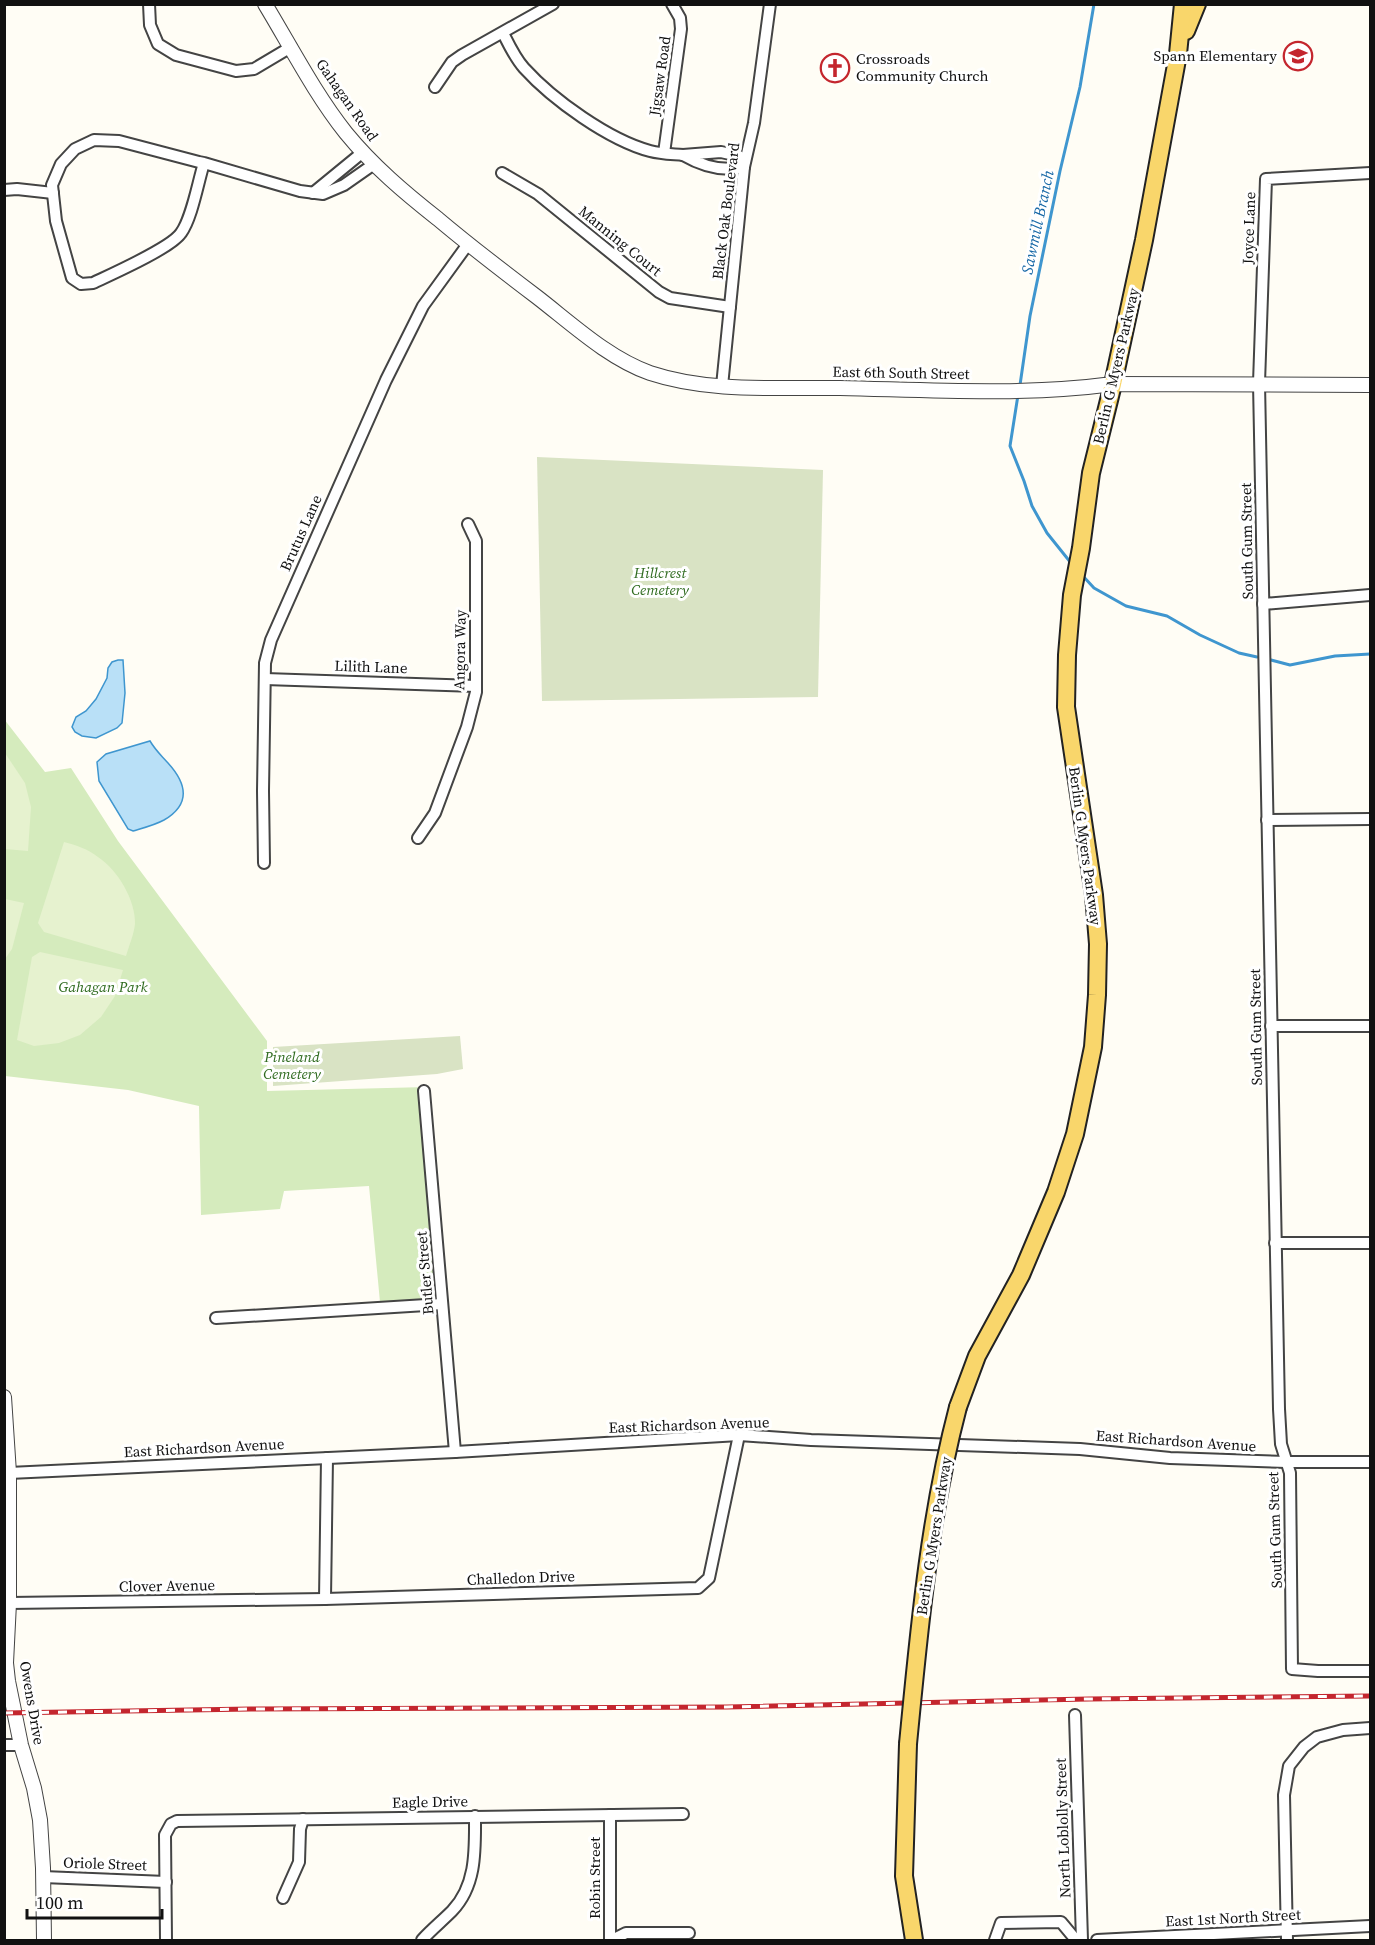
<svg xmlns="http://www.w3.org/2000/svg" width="1375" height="1945" font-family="'Source Serif 4',serif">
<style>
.green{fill:#d5ebbd}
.cemetery{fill:#d9e3c4}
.pitch{fill:#e6f2cf}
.water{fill:#b9e0f7;stroke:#3f96cf;stroke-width:1.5}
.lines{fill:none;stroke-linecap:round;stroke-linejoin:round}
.stream{stroke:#3f96cf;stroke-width:3}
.minor-casing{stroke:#444;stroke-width:14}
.tertiary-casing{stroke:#444;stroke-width:16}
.primary-casing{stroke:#222;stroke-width:20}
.minor{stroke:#fff;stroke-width:10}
.tertiary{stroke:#fff;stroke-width:14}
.primary{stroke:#f9d66b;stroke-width:16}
.rail-casing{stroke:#c4262e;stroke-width:5}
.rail{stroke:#fff;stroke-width:3;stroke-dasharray:9;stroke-linecap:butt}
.primary-bridge-casing{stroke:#222;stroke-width:20;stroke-linecap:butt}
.primary-bridge{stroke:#f9d66b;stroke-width:16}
.labels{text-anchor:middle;stroke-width:6;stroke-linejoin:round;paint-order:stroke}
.poi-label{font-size:15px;fill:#111;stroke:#fff;text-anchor:end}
.street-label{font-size:15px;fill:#111;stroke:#fff}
.park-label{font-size:15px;font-style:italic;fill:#2f6b1f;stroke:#fff}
.water-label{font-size:16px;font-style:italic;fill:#1768a6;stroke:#fff}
</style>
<rect width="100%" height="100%" fill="#fffdf5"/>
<path class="green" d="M4,719L45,772L71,768L118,841L267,1041V1091L427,1087L438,1299L380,1302L369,1186L284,1191L280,1209L201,1215L199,1106L128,1090L5,1076Z"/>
<g class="cemetery">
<path d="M537,457L823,470L818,697L542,701Z"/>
<path d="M460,1036L463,1069L437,1074L273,1086V1047Z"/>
</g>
<g class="pitch">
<path d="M5,753L25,783L31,807L28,851L5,849Z"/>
<path d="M64,842C76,845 88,849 98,857C118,870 136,901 135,924C134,934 129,946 126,956L44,932L38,923Z"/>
<path d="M5,899L24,903L12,949L5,959Z"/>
<path d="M40,952L123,970L115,996L101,1017L80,1035L59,1043L34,1046L17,1040L32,957Z"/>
</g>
<g class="water">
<path d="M118,660H123L125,693L122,723L117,728L96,738L82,736L75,732L72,727L76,717L86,711L96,699L107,678L108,668L112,662Z"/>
<path d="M150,741C156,751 160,754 168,763C187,784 191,804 164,820C155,825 143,828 133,831L128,829L99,781L97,762L106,754Z"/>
</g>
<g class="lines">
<g class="stream">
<path d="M1020,385L1030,316L1060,171L1080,87L1094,4"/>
<path d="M1018,395L1010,446L1024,481L1032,506L1047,533L1071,563"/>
<path d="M1082,575L1094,588L1126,606L1167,616L1200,635L1239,653L1257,657"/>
<path d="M1271,660L1290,665L1335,656L1370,654"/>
</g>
<g class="minor-casing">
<g id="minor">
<path d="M149,4L150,25L158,44L176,55L236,71L254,69L291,47"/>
<path d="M503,33C509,45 515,58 524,68C553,100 609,140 650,151C661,154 672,154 683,155"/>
<path d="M435,87L452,62L462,55L553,4"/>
<path d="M721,152L739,156L744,167C723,172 702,166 683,155Z"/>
<path d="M664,153L681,29L680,18L672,4"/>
<path d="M204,163C198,182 192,218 181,233C171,248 112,274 93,283L81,284L72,278L56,221L52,185L61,164L75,149L94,140L119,141L199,162L204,163L300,191L323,194L344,185L374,164"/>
<path d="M502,173L538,194L659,292L670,298L730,307"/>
<path d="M1370,173L1266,179L1259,383L1279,1409L1281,1444L1290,1473L1292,1669L1318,1671H1370"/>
<path d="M4,190L17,189L53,193"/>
<path d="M313,193L363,152"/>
<path d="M722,386L744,167L754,123L770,4"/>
<path d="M1263,604L1370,595"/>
<path d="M265,679L476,686"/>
<path d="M1267,820L1370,819"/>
<path d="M418,838L435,813L467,727L476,692V541L468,524"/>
<path d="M264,863L263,791L265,663L271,640L386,380L423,306L468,244"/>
<path d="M1271,1026H1370"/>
<path d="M424,1091L455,1452"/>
<path d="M1275,1243H1370"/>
<path d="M216,1318L442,1304"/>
<path d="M9,1473L455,1452L739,1435L811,1440L1080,1449L1170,1458L1287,1462H1370"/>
<path d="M325,1599L327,1458"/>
<path d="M9,1603L325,1599L698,1588L709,1578L739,1435"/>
<path d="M1075,1715L1082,1940"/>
<path d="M4,1745H21"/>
<path d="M610,1815V1940"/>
<path d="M43,1877L166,1882"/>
<path d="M283,1898L299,1862L300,1829L303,1819"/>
<path d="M166,1940L165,1835L171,1824L177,1821L683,1814"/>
<path d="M422,1940C431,1930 442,1921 452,1911C477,1885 475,1849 475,1816"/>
<path d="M612,1940L626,1933H689"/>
<path d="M995,1940L1001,1923L1061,1922L1076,1940"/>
<path d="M1097,1940L1370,1926"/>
<path d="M1287,1940L1284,1795L1289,1766L1304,1747L1317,1737L1343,1730L1370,1728"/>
</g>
</g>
<g class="tertiary-casing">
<g id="tertiary">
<path d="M265,4C291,47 315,94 346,133C373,166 405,193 438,219C470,246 504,272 537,297C572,324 608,358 650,373C710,393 777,387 840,388C931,390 1023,396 1113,384L1370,385"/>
<path d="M4,1397L9,1473V1603L6,1663L8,1681L21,1745L34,1788L40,1820L43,1868L44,1940"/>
</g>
</g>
<g class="primary-casing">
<g id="primary">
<path d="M1186,31L1197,4"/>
<path d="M958,1407L977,1356L1021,1275L1056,1192L1075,1134L1093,1047L1097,995L1098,944L1094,895L1066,707L1067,655L1072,595L1081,548L1091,473L1113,384L1144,240L1178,54L1183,4"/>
<path d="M908,1744L904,1876L914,1940"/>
</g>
</g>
<use href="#minor" class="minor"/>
<use href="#tertiary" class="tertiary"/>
<use href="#primary" class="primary"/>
<g class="rail-casing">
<path id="rail" d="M4,1713L251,1709L727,1707L1089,1699L1370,1696"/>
</g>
<use href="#rail" class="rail"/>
<g class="primary-bridge-casing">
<path id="primary-bridge" d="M908,1744C919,1631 929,1517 958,1407"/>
</g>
<use href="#primary-bridge" class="primary-bridge"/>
</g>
<defs>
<g id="school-ring" transform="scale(1.5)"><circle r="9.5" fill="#fff" stroke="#c4262e" stroke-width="1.5"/><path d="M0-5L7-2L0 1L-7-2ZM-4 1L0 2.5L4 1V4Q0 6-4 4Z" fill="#c4262e"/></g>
<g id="church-ring" transform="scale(1.5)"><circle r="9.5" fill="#fff" stroke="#c4262e" stroke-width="1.5"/><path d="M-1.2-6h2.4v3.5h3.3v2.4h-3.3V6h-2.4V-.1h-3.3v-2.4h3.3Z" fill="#c4262e"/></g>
</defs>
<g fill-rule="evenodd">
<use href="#school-ring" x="1298" y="56"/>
<use href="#church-ring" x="835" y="68"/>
</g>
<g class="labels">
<g class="poi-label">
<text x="1277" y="61">Spann Elementary</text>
<text x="856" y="64" text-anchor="start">Crossroads<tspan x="856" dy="17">Community Church</tspan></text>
</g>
<g class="street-label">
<text transform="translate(660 76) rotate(-82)" y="5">Jigsaw Road</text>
<text transform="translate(347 100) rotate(55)" y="5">Gahagan Road</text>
<text transform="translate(726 211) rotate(-83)" y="5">Black Oak Boulevard</text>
<text transform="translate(1249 228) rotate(-88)" y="5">Joyce Lane</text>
<text transform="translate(620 241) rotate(39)" y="5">Manning Court</text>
<text transform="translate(1116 366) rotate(-77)" y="5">Berlin G Myers Parkway</text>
<text transform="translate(901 373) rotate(1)" y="5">East 6th South Street</text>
<text transform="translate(301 533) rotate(-66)" y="5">Brutus Lane</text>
<text transform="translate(1247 541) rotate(-91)" y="5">South Gum Street</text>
<text transform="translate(460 650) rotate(-89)" y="5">Angora Way</text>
<text transform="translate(371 667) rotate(2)" y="5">Lilith Lane</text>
<text transform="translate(1085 846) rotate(82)" y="5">Berlin G Myers Parkway</text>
<text transform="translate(1256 1027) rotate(-91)" y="5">South Gum Street</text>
<text transform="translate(425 1273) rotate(-95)" y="5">Butler Street</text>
<text transform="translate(689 1425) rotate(-2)" y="5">East Richardson Avenue</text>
<text transform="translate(1176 1441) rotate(4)" y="5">East Richardson Avenue</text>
<text transform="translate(204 1448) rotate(-3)" y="5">East Richardson Avenue</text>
<text transform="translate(1275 1530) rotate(-92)" y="5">South Gum Street</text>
<text transform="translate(934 1536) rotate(-81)" y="5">Berlin G Myers Parkway</text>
<text transform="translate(521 1578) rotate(-2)" y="5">Challedon Drive</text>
<text transform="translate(167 1586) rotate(-1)" y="5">Clover Avenue</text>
<text transform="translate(32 1703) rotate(80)" y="5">Owens Drive</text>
<text transform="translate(430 1802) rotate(-1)" y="5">Eagle Drive</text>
<text transform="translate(1063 1828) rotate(-92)" y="5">North Loblolly Street</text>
<text transform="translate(105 1864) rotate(2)" y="5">Oriole Street</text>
<text transform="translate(595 1878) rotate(-90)" y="5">Robin Street</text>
<text transform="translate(1233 1918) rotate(-3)" y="5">East 1st North Street</text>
</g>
<g class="park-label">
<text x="660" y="578">Hillcrest<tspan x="660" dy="17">Cemetery</tspan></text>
<text x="103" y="992">Gahagan Park</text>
<text x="292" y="1062">Pineland<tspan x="292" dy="17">Cemetery</tspan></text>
</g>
<g class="water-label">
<text transform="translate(1037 222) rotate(-78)" y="6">Sawmill Branch</text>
</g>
</g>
<rect width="1375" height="1945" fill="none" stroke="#111111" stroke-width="12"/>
<path d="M27 1909v9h135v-9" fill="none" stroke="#111111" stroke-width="3"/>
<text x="36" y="1909" font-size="18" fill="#111111" stroke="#ffffff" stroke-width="4.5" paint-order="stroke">100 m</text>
</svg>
